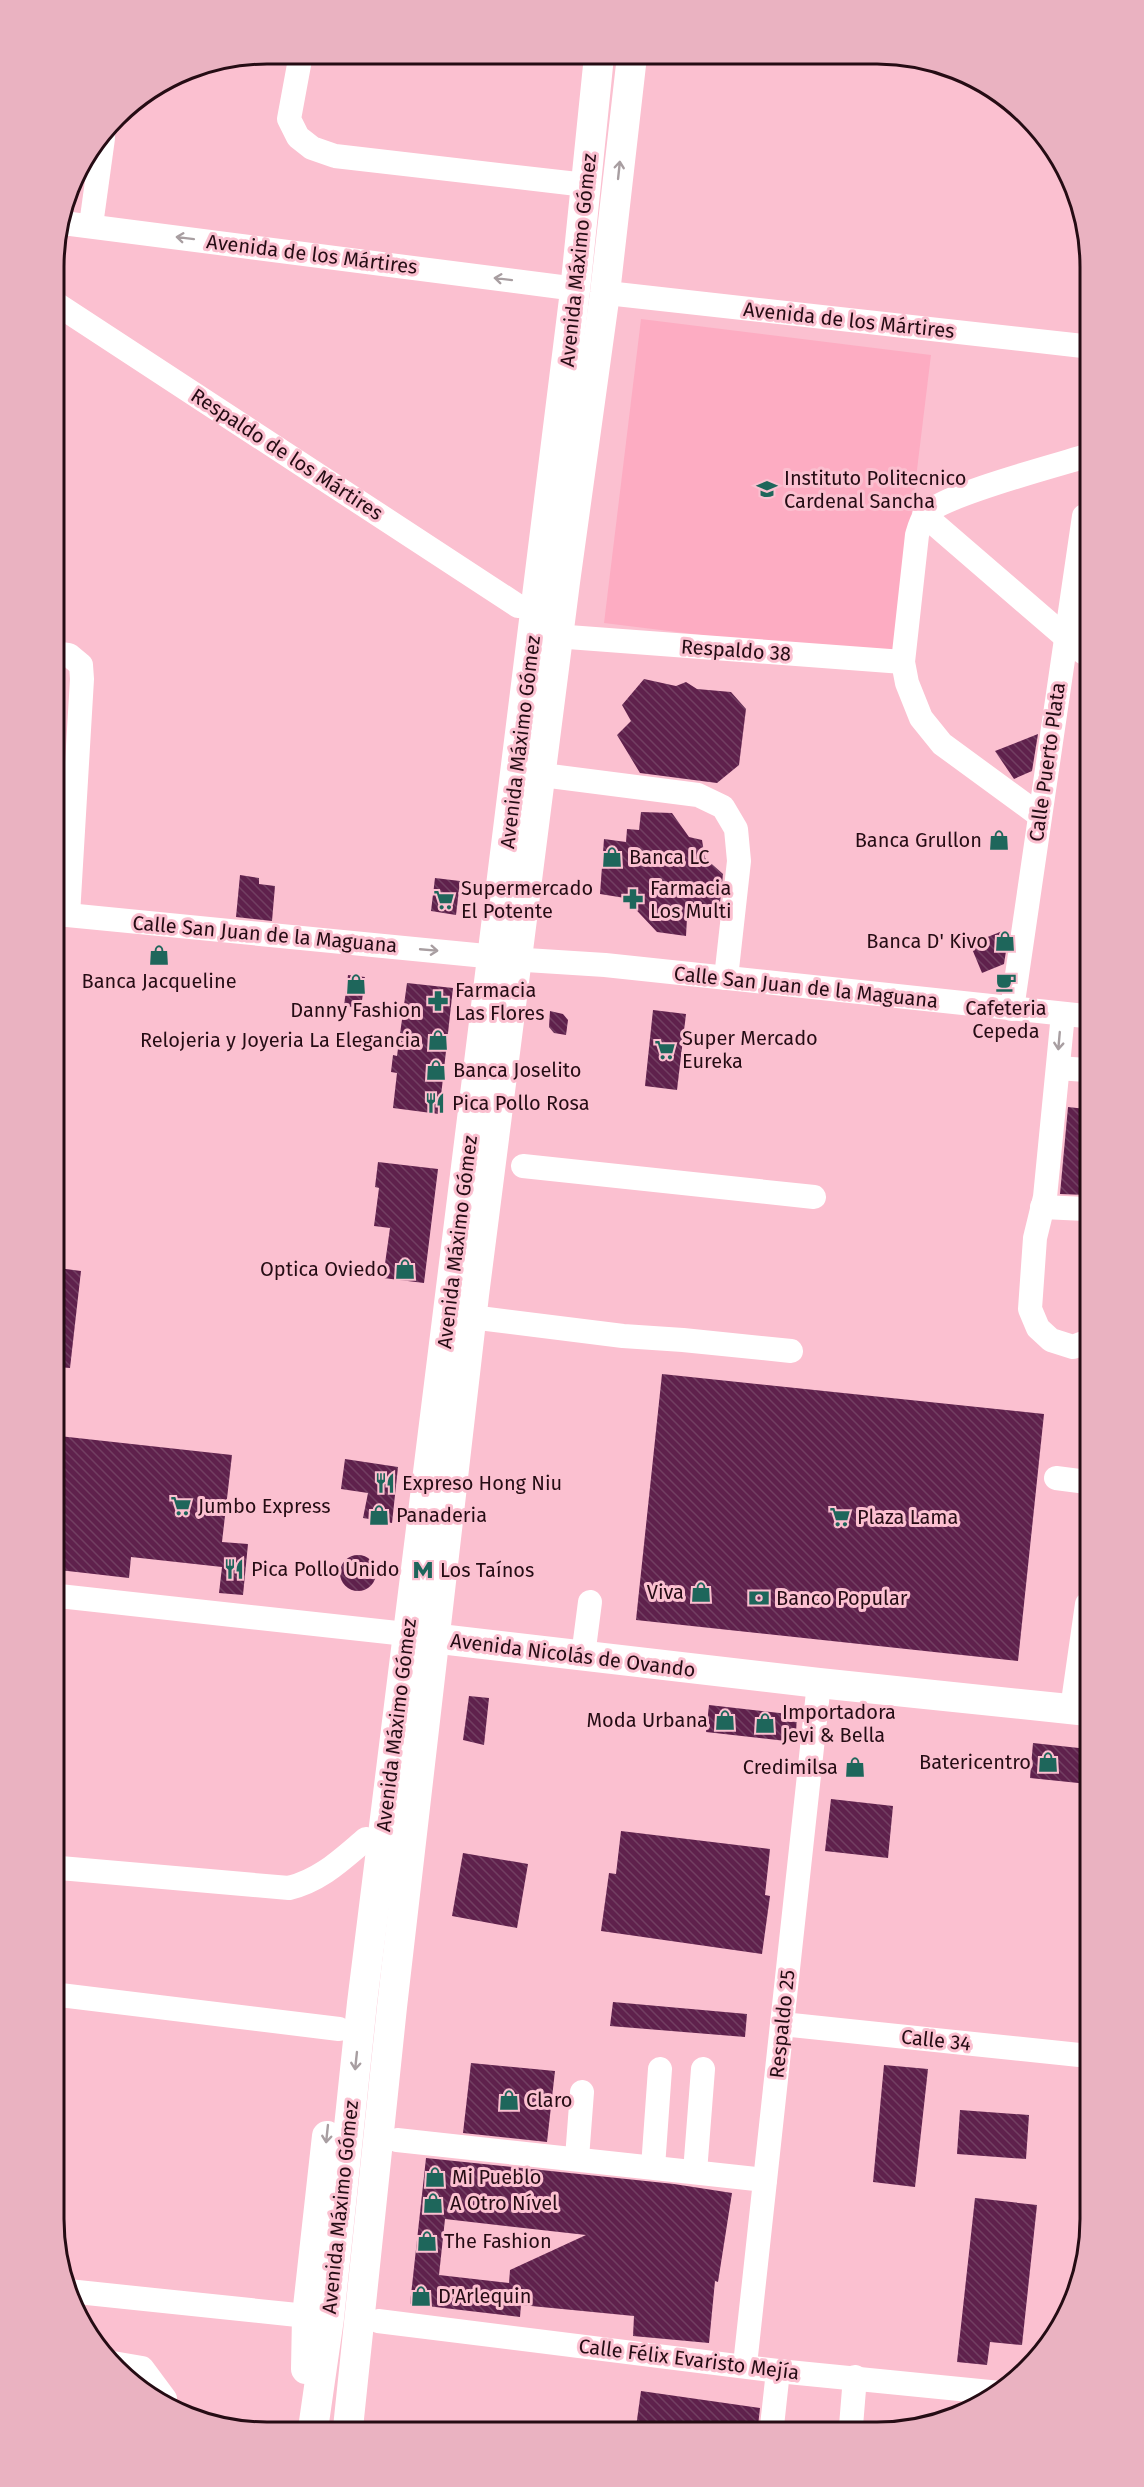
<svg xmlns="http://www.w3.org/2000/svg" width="1144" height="2487" font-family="'Fira Sans',sans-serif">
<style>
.built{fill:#fdacc2}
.building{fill:url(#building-back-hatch);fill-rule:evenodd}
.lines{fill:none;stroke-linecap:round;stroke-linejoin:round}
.minor{stroke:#fff;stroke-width:24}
.major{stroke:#fff;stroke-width:30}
.oneway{stroke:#a89ea1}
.labels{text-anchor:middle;stroke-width:6;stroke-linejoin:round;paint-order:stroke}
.street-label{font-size:20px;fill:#250c14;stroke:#fbc0d0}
.poi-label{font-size:20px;fill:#250c14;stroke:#fbc0d0;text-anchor:start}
.rim{fill:none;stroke:#250c14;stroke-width:3}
</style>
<defs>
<pattern id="building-back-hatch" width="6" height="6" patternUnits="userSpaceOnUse" patternTransform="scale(1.5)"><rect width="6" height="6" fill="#5f214c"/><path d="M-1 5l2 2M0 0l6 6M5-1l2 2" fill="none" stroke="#723f62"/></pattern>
</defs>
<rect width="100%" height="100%" fill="#fbc0d0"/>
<path class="built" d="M641,319L931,355L894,659L604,623Z"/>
<g class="building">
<path d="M644,679L676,686L686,682L697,689L731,692L746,709L739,765L717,783L640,773L617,735L631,721L622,705Z"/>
<path d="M1038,734L1032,771L1014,779L995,751Z"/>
<path d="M641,812L672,813L689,837L702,840L705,858L723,874L719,912L701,909L699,919L687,918L686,936L657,932L625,898L600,894L604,839L626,842L627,829L639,830Z"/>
<path d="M240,875L259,878V884L275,886L272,921L236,917Z"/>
<path d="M435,878L460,881L456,915L431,911Z"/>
<path d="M1005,930L1008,938L1004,964L982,973L970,944Z"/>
<path d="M348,975L365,977L361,1008L344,1006Z"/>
<path d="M407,983L453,988L439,1114L393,1108L397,1073L391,1072L393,1055L397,1056Z"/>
<path d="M653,1010L686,1014L677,1090L645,1086Z"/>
<path d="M550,1011L563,1014L568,1020L566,1035L554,1033L549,1027Z"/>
<path d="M1068,1107L1086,1109V1195L1060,1194Z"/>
<path d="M378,1162L438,1169L424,1283L383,1278L390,1228L374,1226L379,1188L375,1187Z"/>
<path d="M58,1268L81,1271L70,1368L58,1367Z"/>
<path d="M662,1374L1044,1414L1018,1661L636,1620Z"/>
<path d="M59,1436L232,1455L222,1542L248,1544L243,1595L219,1593L222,1567L131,1557L129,1578L59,1570Z"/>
<path d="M345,1459L398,1467L392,1523L363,1518L368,1493L341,1489Z"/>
<circle cx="358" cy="1573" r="18"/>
<path d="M469,1696L489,1698L484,1745L463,1740Z"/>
<path d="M709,1705L797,1715L796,1733L787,1732L786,1741L706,1732Z"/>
<path d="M1033,1743L1088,1749V1784L1030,1778Z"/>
<path d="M831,1799L893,1806L888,1858L825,1851Z"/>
<path d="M621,1831L770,1849L765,1895L770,1896L762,1954L601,1931L609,1873L616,1874Z"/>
<path d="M463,1853L528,1864L517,1928L452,1916Z"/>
<path d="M613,2002L747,2014L745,2037L610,2026Z"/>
<path d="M471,2063L555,2071L547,2142L463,2133Z"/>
<path d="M884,2065L928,2069L915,2187L873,2182Z"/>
<path d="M960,2110L1029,2115L1026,2159L957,2154Z"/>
<path d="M426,2158L674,2184L732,2193L718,2282L715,2281L709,2343L633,2336L634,2316L521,2305L520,2317L410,2304ZM445,2219L586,2235L510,2270L509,2283L439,2275Z"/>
<path d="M975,2198L1037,2205L1022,2345L990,2342L987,2365L957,2362Z"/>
<path d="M641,2391L760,2408L758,2426L636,2427Z"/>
</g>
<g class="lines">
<g class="minor">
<path d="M301,54L289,119L298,137L312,148L335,156L586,185"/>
<path d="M63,223L561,287"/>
<path d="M91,225L103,138"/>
<path d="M616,294L1083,346"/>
<path d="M55,303L518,606"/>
<path d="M924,515L1084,653"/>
<path d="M568,637L903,662"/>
<path d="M56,653L69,655L81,665L82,679L68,915"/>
<path d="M550,776L698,795L723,807L736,829L739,861L726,978"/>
<path d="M1039,815L942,744L921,718L907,683L903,662L917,535C919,528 921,520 926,514C943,495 1054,466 1083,457"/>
<path d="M57,914L526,960L605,965L1085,1016"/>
<path d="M1012,1009L1084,516"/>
<path d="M1063,1014L1045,1197L1035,1238L1030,1309L1038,1328L1051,1340L1073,1347L1086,1342"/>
<path d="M1058,1068L1086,1070"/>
<path d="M523,1166L814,1197"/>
<path d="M1042,1207L1086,1209"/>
<path d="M487,1319L623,1336L683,1340L791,1351"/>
<path d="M1056,1478L1087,1482"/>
<path d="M59,1596L397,1633"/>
<path d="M583,1656L590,1602"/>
<path d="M1072,1709L1087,1604"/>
<path d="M60,1868L289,1888C321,1880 341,1860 366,1839"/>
<path d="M60,1995L339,2029"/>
<path d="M782,2024L1089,2056"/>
<path d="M397,2140L765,2180"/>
<path d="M577,2158L582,2092"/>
<path d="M653,2167L660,2069"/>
<path d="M695,2172L703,2069"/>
<path d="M68,2291L307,2316"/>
<path d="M378,2321L778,2371L1000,2393"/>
<path d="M113,2363L142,2368L165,2399"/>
<path d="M745,2365L819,1683"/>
<path d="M772,2426L778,2371"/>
<path d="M851,2426L855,2377"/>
</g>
<g class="major">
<path d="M414,1636L819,1683L1088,1711"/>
<path d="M306,2369L307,2316L327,2136"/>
<path d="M348,2428L392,2007L474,1295L565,582L605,293L632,56"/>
<path d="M313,2429L329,2318L362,2003L575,291L599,56"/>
</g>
</g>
<defs><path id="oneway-shaft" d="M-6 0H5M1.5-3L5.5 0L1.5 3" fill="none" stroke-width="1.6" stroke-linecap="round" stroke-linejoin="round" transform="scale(1.5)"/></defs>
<g class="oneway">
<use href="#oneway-shaft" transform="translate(619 170) rotate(-84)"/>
<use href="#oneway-shaft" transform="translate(185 238) rotate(-173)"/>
<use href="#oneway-shaft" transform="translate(503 279) rotate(-173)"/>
<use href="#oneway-shaft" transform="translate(429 950) rotate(5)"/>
<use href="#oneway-shaft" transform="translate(1059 1041) rotate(95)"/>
<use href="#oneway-shaft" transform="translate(356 2061) rotate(96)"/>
<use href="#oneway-shaft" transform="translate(327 2134) rotate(96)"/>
</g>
<defs>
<g id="school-bare" transform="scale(1.62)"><path d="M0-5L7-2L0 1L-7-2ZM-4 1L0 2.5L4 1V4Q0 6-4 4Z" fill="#1e665b" stroke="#fbc0d0" stroke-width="2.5" paint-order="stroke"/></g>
<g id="shop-bare" transform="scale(1.62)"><path d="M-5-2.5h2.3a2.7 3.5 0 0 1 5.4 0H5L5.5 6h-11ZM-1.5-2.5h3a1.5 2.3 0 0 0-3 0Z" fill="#1e665b" stroke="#fbc0d0" stroke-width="2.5" paint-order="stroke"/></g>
<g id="pharmacy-bare" transform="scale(1.62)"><path d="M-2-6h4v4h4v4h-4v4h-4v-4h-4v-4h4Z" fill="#1e665b" stroke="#fbc0d0" stroke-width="2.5" paint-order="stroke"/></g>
<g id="supermarket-bare" transform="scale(1.62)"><path d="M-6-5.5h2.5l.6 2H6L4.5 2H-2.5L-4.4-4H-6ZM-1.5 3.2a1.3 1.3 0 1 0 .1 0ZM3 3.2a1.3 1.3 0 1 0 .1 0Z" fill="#1e665b" stroke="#fbc0d0" stroke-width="2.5" paint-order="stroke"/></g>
<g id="cafe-bare" transform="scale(1.62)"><path d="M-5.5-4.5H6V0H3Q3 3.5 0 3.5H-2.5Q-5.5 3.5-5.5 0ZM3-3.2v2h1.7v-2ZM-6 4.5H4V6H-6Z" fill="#1e665b" stroke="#fbc0d0" stroke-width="2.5" paint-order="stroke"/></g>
<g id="restaurant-bare" transform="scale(1.62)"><path d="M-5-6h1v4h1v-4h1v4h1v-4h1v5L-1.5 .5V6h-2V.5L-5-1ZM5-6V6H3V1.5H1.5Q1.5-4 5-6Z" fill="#1e665b" stroke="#fbc0d0" stroke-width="2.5" paint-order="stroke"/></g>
<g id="metro-bare" transform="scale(1.62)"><path d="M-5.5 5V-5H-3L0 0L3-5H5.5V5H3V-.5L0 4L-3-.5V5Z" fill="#1e665b" stroke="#fbc0d0" stroke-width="2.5" paint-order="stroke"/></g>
<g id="bank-bare" transform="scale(1.62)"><path d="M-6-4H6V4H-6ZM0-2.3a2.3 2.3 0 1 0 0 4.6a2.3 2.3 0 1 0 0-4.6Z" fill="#1e665b" stroke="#fbc0d0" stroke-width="2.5" paint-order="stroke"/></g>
</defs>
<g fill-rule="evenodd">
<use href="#school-bare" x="767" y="489"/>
<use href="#shop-bare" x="999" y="840"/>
<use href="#shop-bare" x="612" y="857"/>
<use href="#pharmacy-bare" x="633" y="899"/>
<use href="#supermarket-bare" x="444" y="900"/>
<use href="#shop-bare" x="1005" y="941"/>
<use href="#shop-bare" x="159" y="955"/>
<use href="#cafe-bare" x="1006" y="982"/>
<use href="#shop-bare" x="356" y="984"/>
<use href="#pharmacy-bare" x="438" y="1001"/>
<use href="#shop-bare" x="438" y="1040"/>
<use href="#supermarket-bare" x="665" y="1050"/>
<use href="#shop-bare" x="436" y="1070"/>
<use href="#restaurant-bare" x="435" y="1103"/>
<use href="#shop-bare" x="405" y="1269"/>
<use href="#restaurant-bare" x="385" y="1483"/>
<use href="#supermarket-bare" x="181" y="1506"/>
<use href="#shop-bare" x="379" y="1515"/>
<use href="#supermarket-bare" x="840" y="1517"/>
<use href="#restaurant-bare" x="234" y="1569"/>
<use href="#metro-bare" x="423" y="1570"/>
<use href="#shop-bare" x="701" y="1592"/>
<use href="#bank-bare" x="759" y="1598"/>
<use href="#shop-bare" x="725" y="1720"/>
<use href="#shop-bare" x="765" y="1723"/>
<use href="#shop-bare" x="1048" y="1762"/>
<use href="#shop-bare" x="855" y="1767"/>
<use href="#shop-bare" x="509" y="2100"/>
<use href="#shop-bare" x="435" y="2177"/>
<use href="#shop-bare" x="433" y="2203"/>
<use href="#shop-bare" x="427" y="2241"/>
<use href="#shop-bare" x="421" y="2296"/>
</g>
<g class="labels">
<g class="street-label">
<text transform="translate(312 254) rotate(7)" y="7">Avenida de los Mártires</text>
<text transform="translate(578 260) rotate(-84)" y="7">Avenida Máximo Gómez</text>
<text transform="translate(849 320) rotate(6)" y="7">Avenida de los Mártires</text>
<text transform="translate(287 454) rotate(33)" y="7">Respaldo de los Mártires</text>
<text transform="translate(736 650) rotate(4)" y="7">Respaldo 38</text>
<text transform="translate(520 742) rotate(-83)" y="7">Avenida Máximo Gómez</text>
<text transform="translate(1047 762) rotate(-82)" y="7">Calle Puerto Plata</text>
<text transform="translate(265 934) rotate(5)" y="7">Calle San Juan de la Maguana</text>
<text transform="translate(806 987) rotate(6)" y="7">Calle San Juan de la Maguana</text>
<text transform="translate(457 1242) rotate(-83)" y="7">Avenida Máximo Gómez</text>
<text transform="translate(573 1655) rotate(7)" y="7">Avenida Nicolás de Ovando</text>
<text transform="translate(396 1725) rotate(-83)" y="7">Avenida Máximo Gómez</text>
<text transform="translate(782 2024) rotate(-84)" y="7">Respaldo 25</text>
<text transform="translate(936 2040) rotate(6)" y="7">Calle 34</text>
<text transform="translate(340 2207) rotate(-84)" y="7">Avenida Máximo Gómez</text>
<text transform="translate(689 2359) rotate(7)" y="7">Calle Félix Evaristo Mejía</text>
</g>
<g class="poi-label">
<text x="784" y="485">Instituto Politecnico<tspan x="784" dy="23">Cardenal Sancha</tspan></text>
<text x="982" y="847" text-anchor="end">Banca Grullon</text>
<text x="629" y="864">Banca LC</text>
<text x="461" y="895">Supermercado<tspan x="461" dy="23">El Potente</tspan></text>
<text x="650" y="895">Farmacia<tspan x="650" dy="23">Los Multi</tspan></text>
<text x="988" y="948" text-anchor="end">Banca D' Kivo</text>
<text x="159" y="988" text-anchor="middle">Banca Jacqueline</text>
<text x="455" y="997">Farmacia<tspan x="455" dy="23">Las Flores</tspan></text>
<text x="1006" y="1015" text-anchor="middle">Cafeteria<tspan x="1006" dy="23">Cepeda</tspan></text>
<text x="356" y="1017" text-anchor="middle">Danny Fashion</text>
<text x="682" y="1045">Super Mercado<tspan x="682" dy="23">Eureka</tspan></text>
<text x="421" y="1047" text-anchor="end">Relojeria y Joyeria La Elegancia</text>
<text x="453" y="1077">Banca Joselito</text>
<text x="452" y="1110">Pica Pollo Rosa</text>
<text x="388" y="1276" text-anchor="end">Optica Oviedo</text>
<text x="402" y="1490">Expreso Hong Niu</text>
<text x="198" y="1513">Jumbo Express</text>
<text x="396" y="1522">Panaderia</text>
<text x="857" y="1524">Plaza Lama</text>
<text x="251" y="1576">Pica Pollo Unido</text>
<text x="440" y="1577">Los Taínos</text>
<text x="684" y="1599" text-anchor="end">Viva</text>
<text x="776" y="1605">Banco Popular</text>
<text x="782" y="1719">Importadora<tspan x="782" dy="23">Jevi &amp; Bella</tspan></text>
<text x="708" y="1727" text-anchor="end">Moda Urbana</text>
<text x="1031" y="1769" text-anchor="end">Batericentro</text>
<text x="838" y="1774" text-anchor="end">Credimilsa</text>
<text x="526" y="2107">Claro</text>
<text x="452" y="2184">Mi Pueblo</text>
<text x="450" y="2210">A Otro Nível</text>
<text x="444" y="2248">The Fashion</text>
<text x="438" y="2303">D'Arlequin</text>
</g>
</g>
<path d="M0 0H1144V2487H0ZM267 64H877A203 203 0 0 1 1080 267V2219A203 203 0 0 1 877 2422H267A203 203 0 0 1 64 2219V267A203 203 0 0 1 267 64Z" fill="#eab2c1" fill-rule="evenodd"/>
<path class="rim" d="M267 64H877A203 203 0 0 1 1080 267V2219A203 203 0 0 1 877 2422H267A203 203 0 0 1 64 2219V267A203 203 0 0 1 267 64Z"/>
</svg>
